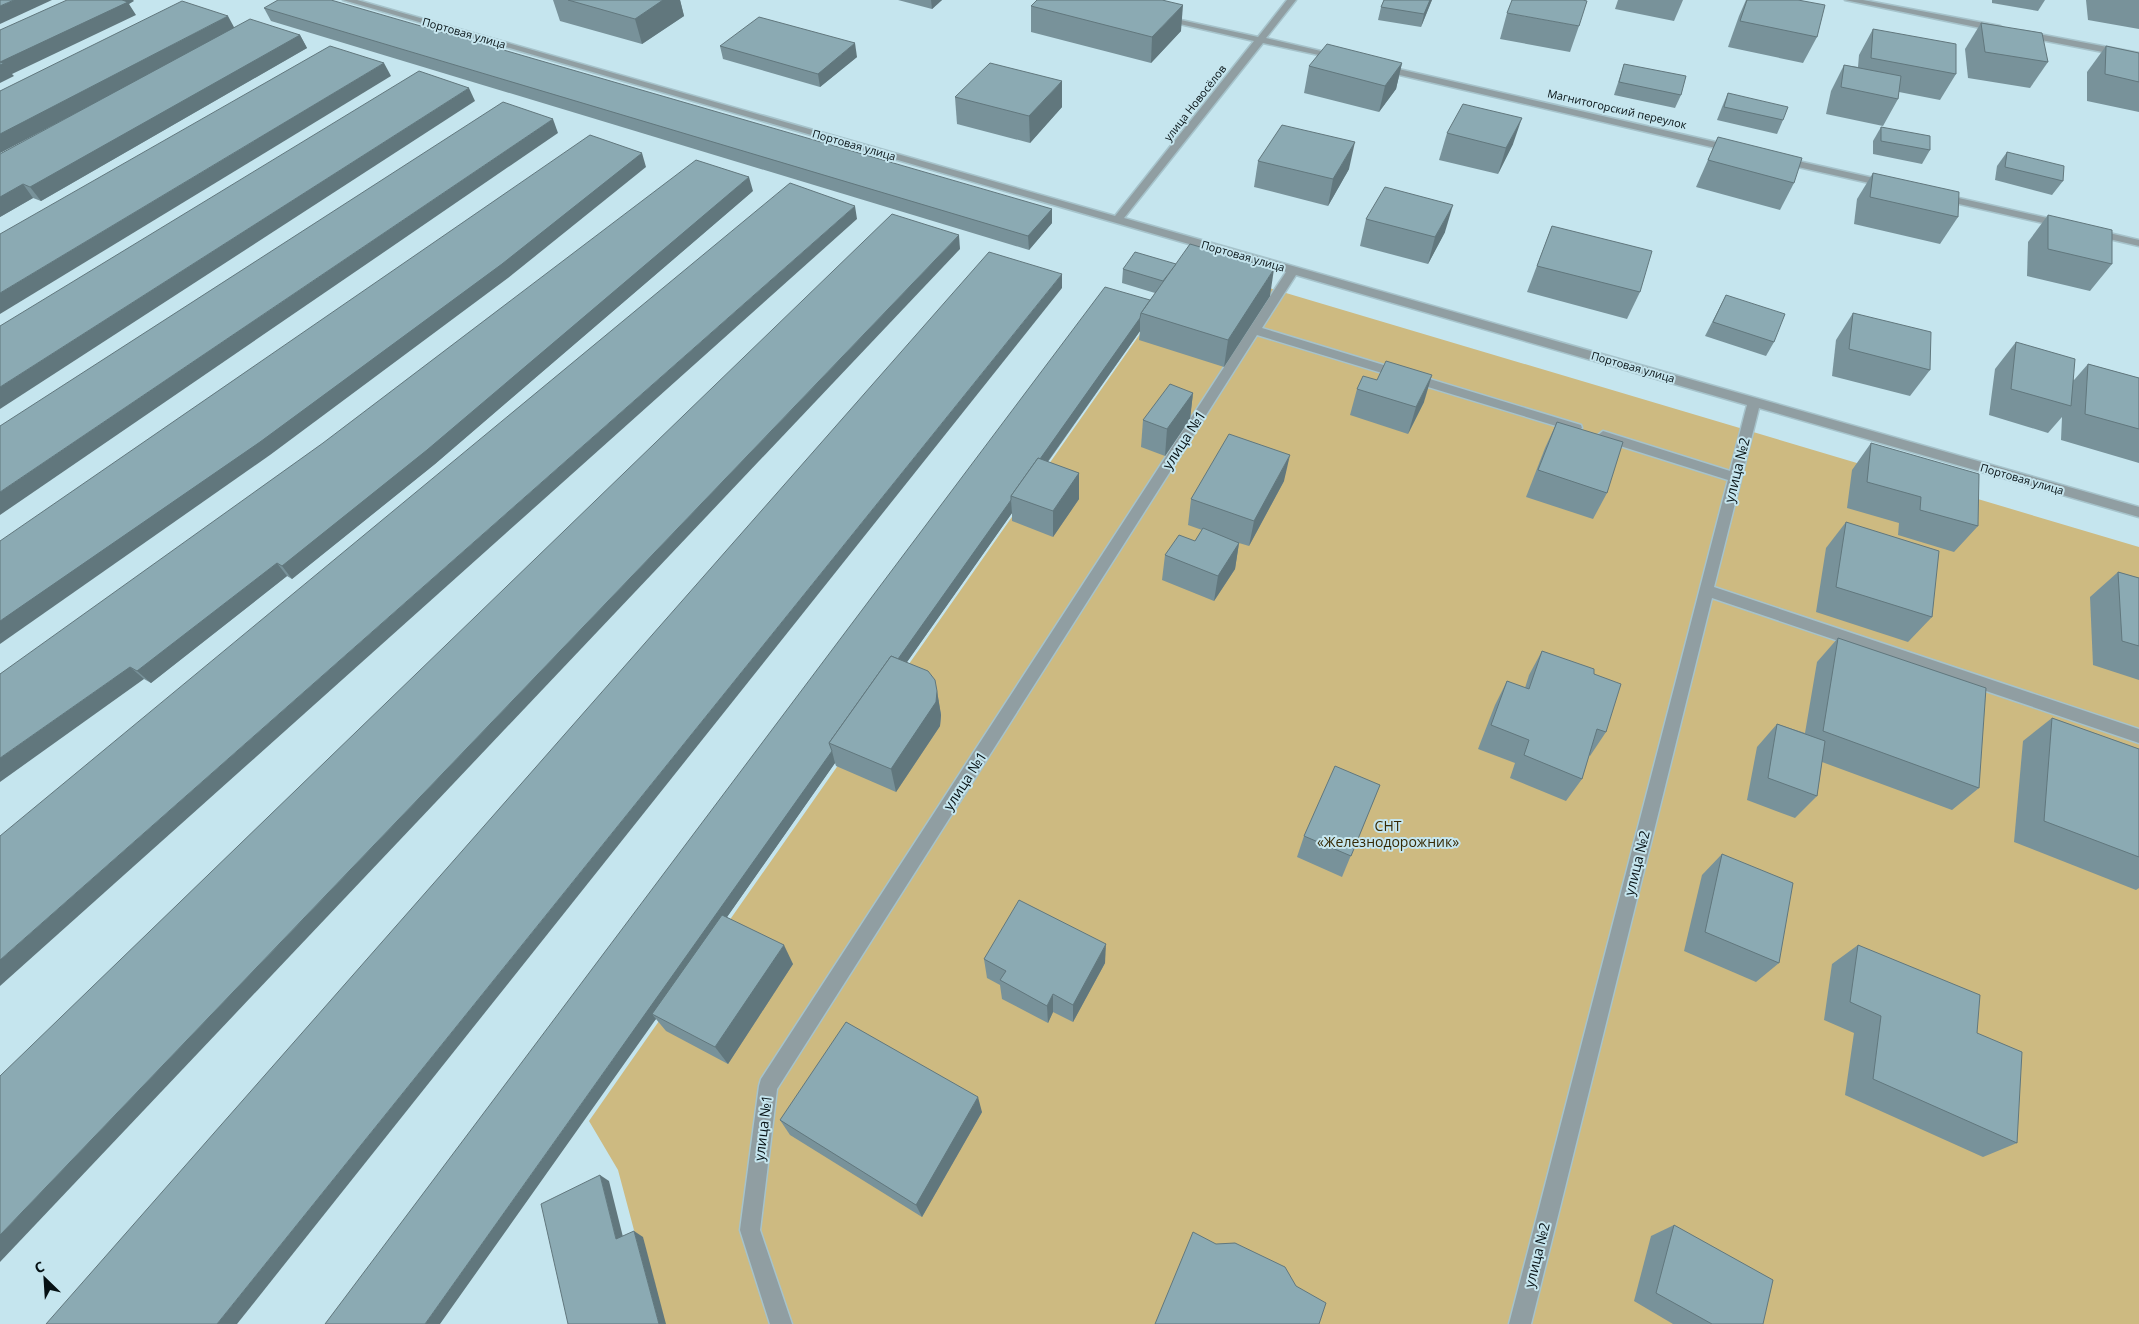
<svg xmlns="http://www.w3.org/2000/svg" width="2139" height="1324" font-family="'Open Sans',sans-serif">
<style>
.green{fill:#cdba81}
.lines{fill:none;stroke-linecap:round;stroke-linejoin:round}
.minor-casing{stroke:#a6c3cb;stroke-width:3}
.minor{fill:#909ea2;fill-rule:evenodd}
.wall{fill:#78929a}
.shaded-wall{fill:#61777d}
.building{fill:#8baab3;stroke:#61777d}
.labels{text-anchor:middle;stroke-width:4;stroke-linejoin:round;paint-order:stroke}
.far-street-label{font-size:11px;fill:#061114;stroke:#c5e5ee}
.street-label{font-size:14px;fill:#061114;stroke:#c5e5ee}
.park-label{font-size:14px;fill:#362a05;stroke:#c5e5ee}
</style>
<rect width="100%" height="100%" fill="#c5e5ee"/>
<path class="green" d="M1189,264L2139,547V1324H659L618,1170L589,1121Z"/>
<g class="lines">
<g class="minor-casing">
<g id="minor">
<path d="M343,0H357L1115,216L1254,41L1158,19V15L1258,37L1287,0H1296L1266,38L1342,56V60L1263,43L1124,218L2139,507V517L1759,408L1714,587L2139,729V743L1712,598L1531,1324H1509L1728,480L1598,439L1597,436L1603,431L1730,471L1747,405L1296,275L1262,328L1581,425L1582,428L1576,432L1257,335L777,1089L760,1230L792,1324H770L740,1230L759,1086L761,1079L1286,272Z"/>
<path d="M1845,0H1863L2000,26L2005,29L2000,32Z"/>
<path d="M2023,31L2139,53V59L2020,36L2018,34Z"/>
<path d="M1381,65L1733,146L1738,149L1733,152L1378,70V66Z"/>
<path d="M1780,157L1887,181L1892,184L1887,187L1776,162V158Z"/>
<path d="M1941,194L2065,222L2070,225L2065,228L1937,199L1936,197Z"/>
<path d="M2092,229L2139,240V246L2088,234L2086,232Z"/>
</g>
</g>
<use href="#minor" class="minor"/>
</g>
<g class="wall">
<path d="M553,0H680L684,16L642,44L560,21Z"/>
<path d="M898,0H942L932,9Z"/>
<path d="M1384,0H1432L1421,27L1378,20L1381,7Z"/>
<path d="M1618,0H1683L1674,21L1615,9Z"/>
<path d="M1746,0H1798L1817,37L1803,63L1728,47L1739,16Z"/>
<path d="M1992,0H2045L2038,11L1992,3Z"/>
<path d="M2086,0H2139V29L2088,20Z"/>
<path d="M1031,6L1181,31L1151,63L1031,32Z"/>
<path d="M264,8L1052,209V223L1029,250L271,21Z"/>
<path d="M1507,13L1579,26L1570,52L1500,39Z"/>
<path d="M1981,23L2048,62L2030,88L1968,78L1965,49Z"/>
<path d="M235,28L300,35L307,48L41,201L33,198L0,217V154L122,89L0,153V91Z"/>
<path d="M1873,29L1956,74L1940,100L1899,92L1898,99L1883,126L1826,114L1831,91L1844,65L1858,67L1859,55Z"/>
<path d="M720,46L857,57L820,87L723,59Z"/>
<path d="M2106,46L2139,53V112L2087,101V72Z"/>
<path d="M1402,63L1396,89L1379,112L1304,93L1309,66Z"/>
<path d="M1624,64L1681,95L1675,108L1614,95Z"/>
<path d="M1728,93L1783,120L1777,134L1717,120L1722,107Z"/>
<path d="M955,97L1062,107L1030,143L957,124Z"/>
<path d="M1881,127L1930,150L1922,164L1873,154V141Z"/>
<path d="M1447,133L1513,144L1498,174L1439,160Z"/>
<path d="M1718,137L1794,183L1780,210L1696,187Z"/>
<path d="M2007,152L2063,181L2052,195L1995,180L1997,166Z"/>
<path d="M1258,161L1349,169L1328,206L1254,187Z"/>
<path d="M1873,173L1958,217L1940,244L1854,224L1857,199Z"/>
<path d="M753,191L435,464L292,579L287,576L151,683L144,679L0,674Z"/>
<path d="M2048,215L2112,264L2090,291L2027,276L2028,242Z"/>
<path d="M1366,219L1445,232L1428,264L1360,246Z"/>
<path d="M1552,226L1640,292L1627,319L1527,292Z"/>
<path d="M1123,269L1270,296L1224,367L1139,340L1140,331L1048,462L1079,473V499L1053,537L1012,521V513L907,662L937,691L941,715L940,726L896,792L836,766L835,763L727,917L793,964L728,1064L666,1031L656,1019L325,1324L1150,300L1155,293L1122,283Z"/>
<path d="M1726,295L1774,342L1766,356L1705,336Z"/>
<path d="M1853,313L1930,370L1910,396L1832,376L1836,340Z"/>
<path d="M2016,342L2074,380L2088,364L2139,378V463L2061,440L2062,417L2048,433L1989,415L1995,369Z"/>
<path d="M1357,389L1424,402L1408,434L1350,415Z"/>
<path d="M1193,393L1190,419L1165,456L1141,447L1143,420Z"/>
<path d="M1557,422L1607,493L1593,519L1526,497L1545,448Z"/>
<path d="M1871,443L1978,526L1954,552L1898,535L1899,523L1847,508L1852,470Z"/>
<path d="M1284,481L1249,546L1239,543L1235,569L1214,601L1162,580L1165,555L1195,541L1202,530L1188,525L1191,499Z"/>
<path d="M1846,522L1932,617L1908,642L1816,612L1826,548Z"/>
<path d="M2118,572L2139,578V680L2093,665L2090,597Z"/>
<path d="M1838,638L1979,788L1952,810L1822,762L1817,796L1795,818L1747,800L1757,747L1777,724L1805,733L1817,662Z"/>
<path d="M1542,651L1594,674L1606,732L1590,756L1589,755L1582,779L1566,801L1510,778L1515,763L1478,749L1495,705L1507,681L1525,688L1529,675Z"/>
<path d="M2052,718L2139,749V888L2136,890L2014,842L2023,741Z"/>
<path d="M1380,785L1342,877L1297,857L1304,836Z"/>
<path d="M1722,854L1779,963L1756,982L1684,951L1702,875Z"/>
<path d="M1858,945L1977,1033L2017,1143L1983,1157L1845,1095L1854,1033L1824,1020L1832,964Z"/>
<path d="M984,959L1105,963L1073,1022L1053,1012L1048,1023L1002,999L1000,985L987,978Z"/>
<path d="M982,1112L922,1217L790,1135L780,1120Z"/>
<path d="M1674,1225L1763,1324H1673L1634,1301L1651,1236Z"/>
</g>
<g class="shaded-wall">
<path d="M14,0H52L0,24V6Z"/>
<path d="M113,0H133L134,1L129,4L136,15L12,74L14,76L0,83V62Z"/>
<path d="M663,0H680L684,16L642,44L635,19Z"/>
<path d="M931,0H942L932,9Z"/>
<path d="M1430,0H1432L1431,2L1421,27L1424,14Z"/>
<path d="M1183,5L1181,31L1151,63L1152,37Z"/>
<path d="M228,16L235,29L0,153V134Z"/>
<path d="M300,35L307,48L41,201L30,187Z"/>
<path d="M855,43L857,57L820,87L818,74Z"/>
<path d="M384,63L391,76L0,314V293Z"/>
<path d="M1402,63L1396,89L1379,112L1385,86Z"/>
<path d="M1062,81V107L1030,143L1029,116Z"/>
<path d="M469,88L475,101L0,409V387Z"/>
<path d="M1522,118L1513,144L1498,174L1506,148Z"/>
<path d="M553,119L558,133L0,515V492Z"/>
<path d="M1355,142L1349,169L1328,206L1333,179Z"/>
<path d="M642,153L646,167L508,278L270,455L0,644V621Z"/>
<path d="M749,177L753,191L435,464L292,579L282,566Z"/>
<path d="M23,184L33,198L0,217V197Z"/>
<path d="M1453,205L1445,232L1428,264L1435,237Z"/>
<path d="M855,206L857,219L0,986V960Z"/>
<path d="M1052,209V223L1029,250L1028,236Z"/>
<path d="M959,235L960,249L0,1262V1235Z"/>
<path d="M1274,269L1270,296L1224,367L1228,340Z"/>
<path d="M1062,274V288L237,1324H217Z"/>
<path d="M1140,318V331L1021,499L1013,496Z"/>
<path d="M1432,375L1424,402L1408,434L1416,407Z"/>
<path d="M1193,393L1190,419L1165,456L1167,429Z"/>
<path d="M1290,455L1284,481L1249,546L1254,521Z"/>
<path d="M1079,473V499L1053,537V511Z"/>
<path d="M1011,500L1012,513L845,750L836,746Z"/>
<path d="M1239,543L1235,569L1214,601L1218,576Z"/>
<path d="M277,563L287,576L151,683L137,671Z"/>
<path d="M130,667L144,679L0,782V758Z"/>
<path d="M937,691L941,715L940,726L896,792L891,769Z"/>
<path d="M832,751L835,763L657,1017L652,1014L656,1019L440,1324H425Z"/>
<path d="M1106,944L1105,963L1073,1022V1005Z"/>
<path d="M784,945L793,964L728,1064L715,1047Z"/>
<path d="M1053,994V1012L1048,1023L1047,1006Z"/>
<path d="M978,1097L982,1112L922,1217L916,1205Z"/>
<path d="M600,1175L609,1181L625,1245L616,1239Z"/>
<path d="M634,1231L643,1237L666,1324H659Z"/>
</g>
<g class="building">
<path d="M0,0H14L0,6Z"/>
<path d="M67,0H122L128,2L0,62L4,63L0,65V30Z"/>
<path d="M278,0H331L1052,209L1028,236L264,8Z"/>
<path d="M568,0H663L635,19Z"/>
<path d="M1037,0H1162L1183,5L1152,37L1031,6Z"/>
<path d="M1384,0H1430L1424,14L1381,7Z"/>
<path d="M1512,0H1583L1587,1L1579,26L1507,13Z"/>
<path d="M1747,0H1798L1825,5L1817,37L1740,21Z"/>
<path d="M182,1L228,16L0,134V91Z"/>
<path d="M759,17L855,43L818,74L720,46Z"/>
<path d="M250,19L300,35L30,187L23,184L0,197V154Z"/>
<path d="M1981,23L2042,33L2048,62L1985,52Z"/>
<path d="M1873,29L1956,44V74L1871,58Z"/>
<path d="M1327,44L1402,63L1385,86L1309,66Z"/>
<path d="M330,46L384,63L0,293V234Z"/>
<path d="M2106,46L2139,53V82L2105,74Z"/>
<path d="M990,63L1062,81L1029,116L955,97Z"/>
<path d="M1624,64L1686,76L1681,95L1619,82Z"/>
<path d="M1844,65L1901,76L1898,99L1841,87Z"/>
<path d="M419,71L469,88L0,387V326Z"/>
<path d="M1728,93L1788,107L1783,120L1724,107Z"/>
<path d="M503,102L553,119L0,492V426Z"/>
<path d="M1463,104L1522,118L1506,148L1447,133Z"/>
<path d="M1282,125L1355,142L1333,179L1258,161Z"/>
<path d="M1881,127L1930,136V150L1881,141Z"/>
<path d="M590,135L642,153L502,264L260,442L0,621V541Z"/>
<path d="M1718,137L1802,158L1794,183L1708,160Z"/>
<path d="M2007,152L2064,166L2063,181L2005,167Z"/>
<path d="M696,160L749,177L427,450L282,566L277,563L137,671L130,667L0,758V674L323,443Z"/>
<path d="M1873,173L1959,192L1958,217L1870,197Z"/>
<path d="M790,183L855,206L0,960V836Z"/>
<path d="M1385,187L1453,205L1435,237L1366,219Z"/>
<path d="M892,214L959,235L0,1235V1076Z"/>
<path d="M2048,215L2112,230V264L2048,249Z"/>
<path d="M1552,226L1652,251L1640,292L1537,266Z"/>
<path d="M1190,244L1274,269L1228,340L1141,313Z"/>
<path d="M989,252L1062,274L217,1324H46Z"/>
<path d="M1135,252L1176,264L1163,281L1123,269Z"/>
<path d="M1105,287L1150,300L1141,313L1140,318L1040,459L1038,458L1011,496V500L898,659L891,656L829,743L832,751L425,1324H325Z"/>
<path d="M1726,295L1785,314L1774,342L1713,322Z"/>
<path d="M1853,313L1931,332L1930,370L1849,349Z"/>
<path d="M2016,342L2075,359L2071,406L2011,389Z"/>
<path d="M1386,361L1432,375L1416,407L1357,389L1363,376L1377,380Z"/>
<path d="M2088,364L2139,378V429L2085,414Z"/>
<path d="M1170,384L1193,393L1167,429L1143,420Z"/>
<path d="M1557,422L1623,442L1607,493L1538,470Z"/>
<path d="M1229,434L1290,455L1254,521L1191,499Z"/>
<path d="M1871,443L1979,474L1978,526L1920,510L1921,497L1867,482Z"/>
<path d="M1038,458L1079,473L1053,511L1011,496Z"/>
<path d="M1846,522L1939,551L1932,617L1836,587Z"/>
<path d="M1203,528L1239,543L1218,576L1165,555L1179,535L1195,541Z"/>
<path d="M2118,572L2139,578V646L2122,641Z"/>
<path d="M1838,638L1986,688L1979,788L1823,731Z"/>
<path d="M1542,651L1594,669V674L1621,684L1606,732L1597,729L1582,779L1524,755L1529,740L1491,725L1507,681L1529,689Z"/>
<path d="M891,656L928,671L935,680L937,691L936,702L891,769L829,743Z"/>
<path d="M2052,718L2139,749V857L2044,821Z"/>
<path d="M1777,724L1825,741L1817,796L1768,778Z"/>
<path d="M1335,766L1380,785L1351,856L1304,836Z"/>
<path d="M1722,854L1793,883L1779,963L1705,932Z"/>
<path d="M1019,900L1106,944L1073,1005L1053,994L1047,1006L1000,980L1006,971L984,959Z"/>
<path d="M722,915L784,945L715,1047L652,1014Z"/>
<path d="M1858,945L1980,995L1977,1033L2022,1052L2017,1143L1873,1079L1881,1016L1850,1002Z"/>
<path d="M846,1022L978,1097L916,1205L780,1120Z"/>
<path d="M600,1175L616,1239L634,1231L659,1324H568L541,1204Z"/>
<path d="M1674,1225L1773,1280L1763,1324H1712L1656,1293Z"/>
<path d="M1193,1232L1216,1244L1235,1243L1285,1267L1296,1286L1326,1303L1319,1324H1155Z"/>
</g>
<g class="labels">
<g class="far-street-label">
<text transform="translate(464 33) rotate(16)" y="4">Портовая улица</text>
<text transform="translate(1195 103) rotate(-52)" y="4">улица Новосёлов</text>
<text transform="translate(1617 109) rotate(13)" y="4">Магнитогорский переулок</text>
<text transform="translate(854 145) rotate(16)" y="4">Портовая улица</text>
<text transform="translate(1243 256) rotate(16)" y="4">Портовая улица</text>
<text transform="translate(1633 367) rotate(16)" y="4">Портовая улица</text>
<text transform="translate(2022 479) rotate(16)" y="4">Портовая улица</text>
</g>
<g class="street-label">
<text transform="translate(1184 440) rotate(-57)" y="5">улица №1</text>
<text transform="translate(1737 470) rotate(-76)" y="5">улица №2</text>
<text transform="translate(965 781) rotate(-57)" y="5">улица №1</text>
<text transform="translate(1637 863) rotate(-76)" y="5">улица №2</text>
<text transform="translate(763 1128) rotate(-83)" y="5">улица №1</text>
<text transform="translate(1537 1255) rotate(-76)" y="5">улица №2</text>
</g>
<g class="park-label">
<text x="1388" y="831">СНТ<tspan x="1388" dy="16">«Железнодорожник»</tspan></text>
</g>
</g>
<g transform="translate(45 1279) rotate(335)" stroke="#c5e5ee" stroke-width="4" paint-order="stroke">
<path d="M0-4L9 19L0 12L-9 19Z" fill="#061114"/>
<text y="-8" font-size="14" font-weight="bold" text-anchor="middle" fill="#061114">С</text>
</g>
</svg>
